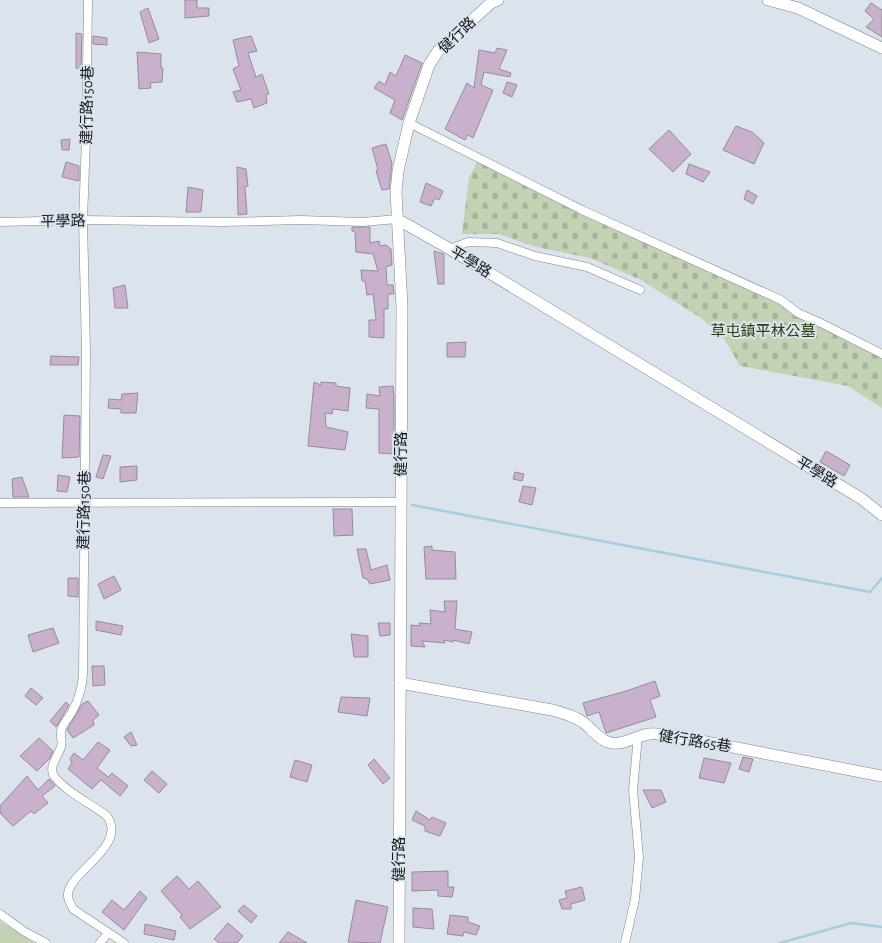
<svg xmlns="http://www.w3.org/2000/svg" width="882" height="943" font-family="'Alegreya Sans','Noto Sans TC',sans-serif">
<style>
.cemetery{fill:url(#cemetery-stones)}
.garden{fill:#c3d1b5}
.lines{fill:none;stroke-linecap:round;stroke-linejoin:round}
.stream{stroke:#a5cede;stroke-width:2.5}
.building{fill:#c9b0cd;stroke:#958d96}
.street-casing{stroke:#7d858d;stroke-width:9}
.secondary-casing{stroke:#7d858d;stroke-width:12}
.street{stroke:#fff;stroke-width:8}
.secondary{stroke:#fff;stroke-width:11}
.labels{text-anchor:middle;stroke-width:4;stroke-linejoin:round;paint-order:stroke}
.street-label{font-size:15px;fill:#15191c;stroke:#dbe4ed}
.park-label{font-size:15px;fill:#2a3f0b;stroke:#dbe4ed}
</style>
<defs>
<pattern id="cemetery-stones" width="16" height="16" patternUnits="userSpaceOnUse" patternTransform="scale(1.25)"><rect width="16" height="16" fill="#c3d1b5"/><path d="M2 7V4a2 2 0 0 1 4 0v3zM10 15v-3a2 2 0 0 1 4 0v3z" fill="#a7b39b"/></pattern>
</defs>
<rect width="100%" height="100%" fill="#dbe4ed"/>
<path class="cemetery" d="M479,158L698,263L782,298L801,314L882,353V408L848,386L740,366L725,340L701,318L641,280L590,258L536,247L498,234H462L469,178Z"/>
<path class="garden" d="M0,921L34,943H0Z"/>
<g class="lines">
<g class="stream">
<path d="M412,505L870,592L882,578"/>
<path d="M780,943L851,923L882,927"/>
</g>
</g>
<g class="building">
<path d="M185,0H197V8H209V16L185,18Z"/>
<path d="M871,3L882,10V37L866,27L874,19L865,11Z"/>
<path d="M148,8L159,39L149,43L140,12Z"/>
<path d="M76,33L82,34L81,69L76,68Z"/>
<path d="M93,36L107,38V45L93,44Z"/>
<path d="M251,36L257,51L248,53L256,77L262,74L269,94L266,95L267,103L254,108L251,99L237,102L233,92L241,90L233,69L239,66L233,40Z"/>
<path d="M497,48L507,50L499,69L511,73L510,77L484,72L481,85L493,90L473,138L468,135L465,140L445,129L467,83L474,88L479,50L495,53Z"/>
<path d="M137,52L161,54V68H163L162,82L150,83L151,88L139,89Z"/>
<path d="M405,55L422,63L402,120L390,113L395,100L374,88L379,81L385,85L390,72L396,76Z"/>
<path d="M507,82L517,85L512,97L503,93Z"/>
<path d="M736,126L752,132L764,143L754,164L723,150Z"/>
<path d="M669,130L691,154L673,172L649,149Z"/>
<path d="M70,139L69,150H62L61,140Z"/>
<path d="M386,144L392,163L389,189L382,190L376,171L378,170L372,148Z"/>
<path d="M66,162L79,166V181L62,177Z"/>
<path d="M689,164L710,172L703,182L686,174Z"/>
<path d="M237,167L246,169L248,186L245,187L247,214L238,215Z"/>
<path d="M426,183L443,191L439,200L435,198L431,206L420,202Z"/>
<path d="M188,187L203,190L201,212H186Z"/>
<path d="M747,190L757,196L753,204L744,199Z"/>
<path d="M352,227H370V243L379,241L380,246L386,245L391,249L392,265L386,267L387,285H393L394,294H388V309H384V338L369,337V320H376L373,294L367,295L365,281H362L361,270L378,271L373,254L356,252L355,232L352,231Z"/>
<path d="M434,251L444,254V284H438Z"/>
<path d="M125,285L128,308H115L113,288Z"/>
<path d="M466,342L465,357H447V343Z"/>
<path d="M51,356L79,357L78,365H50Z"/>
<path d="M314,382L321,385V382L336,383V386L350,388L348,411L333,409L332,414L325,413L326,427L348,432L345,450L308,446Z"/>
<path d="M393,386L394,396V454L379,453V409L366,408L367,394L380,396L379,387Z"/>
<path d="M138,393L136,413H121V409L108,408L109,399L121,400L122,394Z"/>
<path d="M64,415L80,416L79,457L62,458Z"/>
<path d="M826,451L850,465L844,476L820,462Z"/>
<path d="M103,455L111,456L103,479L96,477Z"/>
<path d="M137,466V480L120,482V467Z"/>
<path d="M515,472L524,474L522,481L513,479Z"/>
<path d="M58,475L70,477L67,492L57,491Z"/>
<path d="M22,477L29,497H13L12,479Z"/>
<path d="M523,486L536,488L532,505L519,502Z"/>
<path d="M333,509H352L353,535L334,536Z"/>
<path d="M432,546V550L455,552L456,579H426L424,547Z"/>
<path d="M357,549H366L371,570L387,565L390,580L370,584L367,579L363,578Z"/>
<path d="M114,576L121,590L104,599L98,584Z"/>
<path d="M68,578H78V597L68,596Z"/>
<path d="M444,601H457L455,629L472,632L469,644L453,640V642L444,640L445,643L422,641L425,647L411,646V625L420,626L419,623L431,624L430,610L445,612Z"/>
<path d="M96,621L123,626L121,635L96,630Z"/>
<path d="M378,623H390V635L380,636Z"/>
<path d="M53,628L59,643L33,652L28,635Z"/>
<path d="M351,634L368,636V657H354Z"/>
<path d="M92,666H104L105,685L93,686Z"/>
<path d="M655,681L660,696L650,700L656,717L606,733L599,712L587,716L583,703L626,691Z"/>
<path d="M31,688L43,698L36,705L25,696Z"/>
<path d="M341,697L370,698L367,716L338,712Z"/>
<path d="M88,701L99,715L93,720L94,725L73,738L67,730L82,704Z"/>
<path d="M66,702L69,705L56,727L50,721Z"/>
<path d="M131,732L137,745L131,746L124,737Z"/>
<path d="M39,738L53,751L50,758L37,771L20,756Z"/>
<path d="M98,742L110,750L97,768L108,777L112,773L128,786L120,796L101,780L92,789L68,769L72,763L70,759L74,753L83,760Z"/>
<path d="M743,757L753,759L749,772L739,769Z"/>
<path d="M704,758L731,763L724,783L699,778Z"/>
<path d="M374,759L390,778L383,784L368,765Z"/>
<path d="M295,760L312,765L307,782L290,777Z"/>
<path d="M152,771L167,784L159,793L144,780Z"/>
<path d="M27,776L38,790L49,779L55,786L42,796L48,803L34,814L31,811L13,826L0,813V806Z"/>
<path d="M643,790H661L666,802L652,808Z"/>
<path d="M416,811L430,820L432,817L446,823L440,836L425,831V826L412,820Z"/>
<path d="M448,871V887H454L452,897L438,896V890L412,891V872Z"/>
<path d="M177,876L189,889L198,881L221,907L190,929L180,917L182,915L161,891Z"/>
<path d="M582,887L585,900L571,904V909H562L559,900L567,898L565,891Z"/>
<path d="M140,891L147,898L124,930L102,912L112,900L124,910Z"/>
<path d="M356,900L388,907L380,943L348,942Z"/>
<path d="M244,905L257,916L251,923L238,911Z"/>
<path d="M413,908L432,909L434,929L413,927Z"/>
<path d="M450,915L468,917V922L480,926L476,935L464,932L463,936L447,934Z"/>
<path d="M228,923L243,936L237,943H219L214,939Z"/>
<path d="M145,924L176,931L174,940L144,934Z"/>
<path d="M288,932L307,943H279Z"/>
</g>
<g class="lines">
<g class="street-casing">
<g id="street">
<path d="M88,0L86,139L83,220L86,352L83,675C82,687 78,701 72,712C69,717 64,722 62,728C59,734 63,741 61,747C58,756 48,767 54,776C65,791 91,804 107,816C128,846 70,871 68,894C67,899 71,904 73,909L124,943"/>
<path d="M409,123L582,210L781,300L798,313L821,323L882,354"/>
<path d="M0,222L83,220L224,222L301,220L363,222L397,219"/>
<path d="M450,249L468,242L497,243L535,256L587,267L640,290"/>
<path d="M0,503L401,502"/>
<path d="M0,914L25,932L46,943"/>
<path d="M100,943L108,933"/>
<path d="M625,943L635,899L639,857L633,790L638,736"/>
</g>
</g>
<g class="secondary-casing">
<g id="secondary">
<path d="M768,0L798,8L882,48"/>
<path d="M397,219L450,249L862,499L882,515"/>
<path d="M400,683L552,710C563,713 575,716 584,723C592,729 598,739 608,742C620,747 636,736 649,734C657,733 667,735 675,736L882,776"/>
<path d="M399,943L402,307L396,192L398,171L409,123L429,65L438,51L491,3L498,0"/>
</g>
</g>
<use href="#street" class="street"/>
<use href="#secondary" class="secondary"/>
</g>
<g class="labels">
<g class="street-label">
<text transform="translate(457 35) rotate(-44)" y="5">健行路</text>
<text transform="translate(87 105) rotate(-89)" y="5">建行路150巷</text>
<text transform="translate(63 221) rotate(-1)" y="5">平學路</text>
<text transform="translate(471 262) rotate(31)" y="5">平學路</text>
<text transform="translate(401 454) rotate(-90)" y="5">健行路</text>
<text transform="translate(817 472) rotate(31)" y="5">平學路</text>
<text transform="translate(84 510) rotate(-89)" y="5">建行路150巷</text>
<text transform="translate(695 741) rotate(9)" y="5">健行路65巷</text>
<text transform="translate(399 859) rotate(-90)" y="5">健行路</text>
</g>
<g class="park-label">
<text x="763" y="336">草屯鎮平林公墓</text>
</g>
</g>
</svg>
